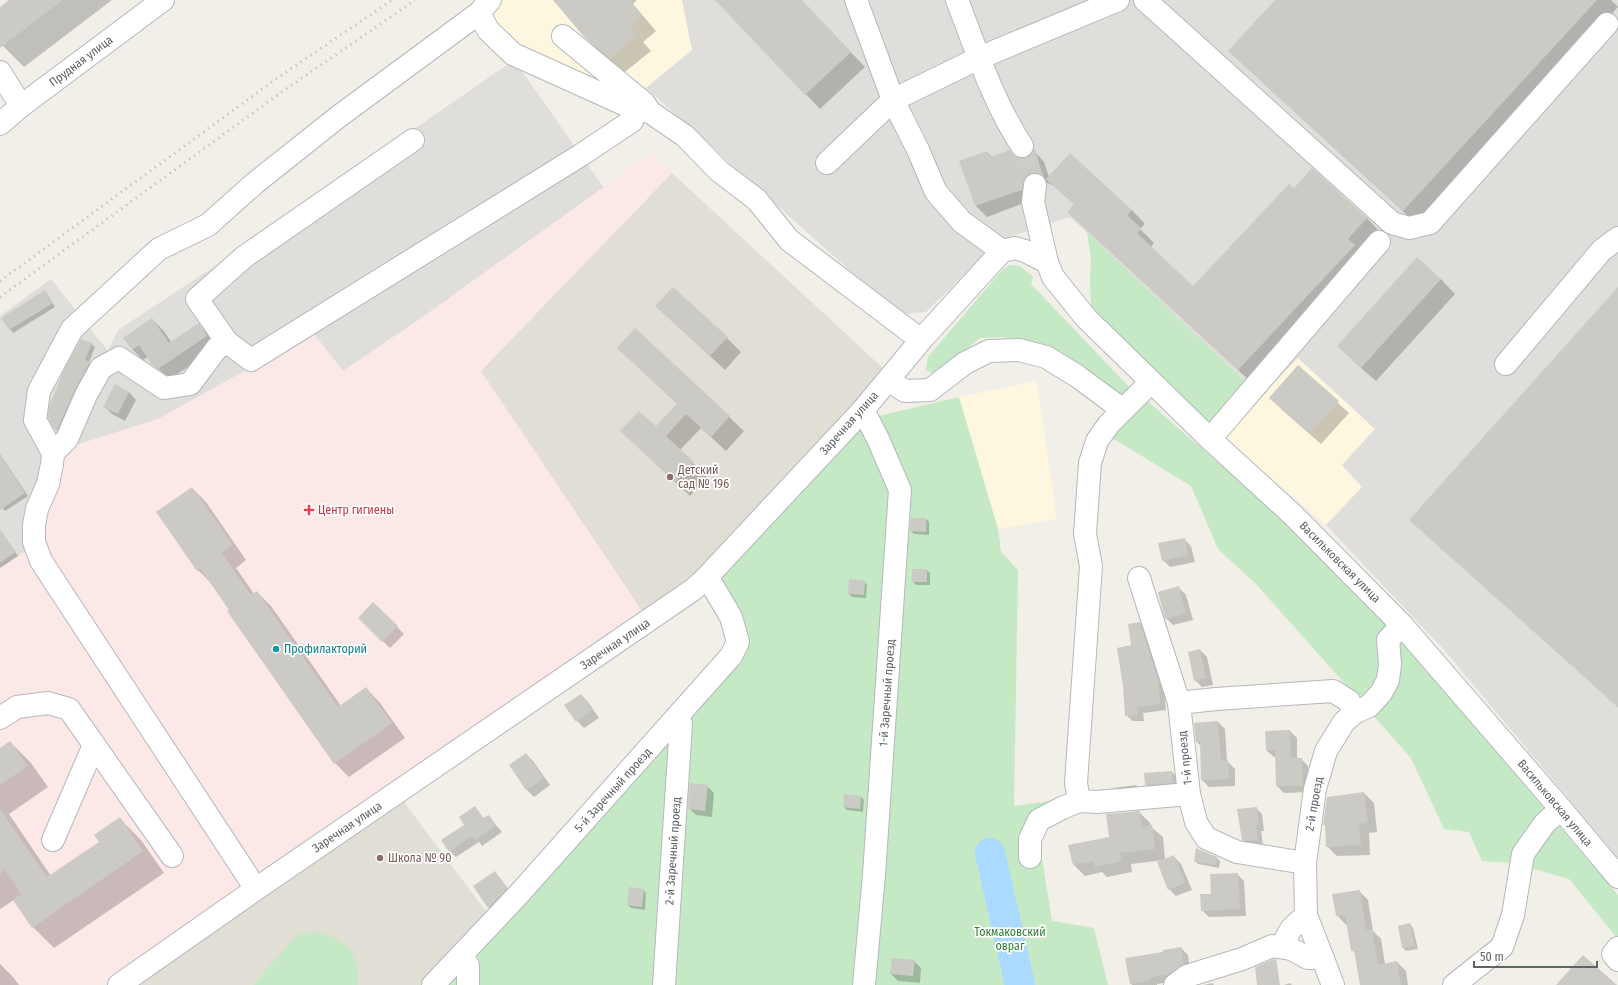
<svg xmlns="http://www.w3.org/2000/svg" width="1618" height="985" font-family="'Fira Sans Condensed',sans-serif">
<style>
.commercial{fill:#fef7e0}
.industrial{fill:#e0deda}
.education{fill:#e1ded6}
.medical{fill:#fce8e6}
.green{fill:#c5e8c5}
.shadow{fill:#0003}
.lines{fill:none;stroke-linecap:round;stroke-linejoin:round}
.river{stroke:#aadaff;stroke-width:30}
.building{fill:#cccac5}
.minor-tunnel{stroke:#ccccc8;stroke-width:22;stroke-dasharray:22 11;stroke-linecap:butt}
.minor-casing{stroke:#b5b8bc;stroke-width:24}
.minor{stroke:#fff;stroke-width:22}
.rail{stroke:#b6b7b8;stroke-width:3;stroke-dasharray:1 5;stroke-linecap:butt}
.education-dot{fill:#8d6e63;stroke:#fff;stroke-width:1.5}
.health-dot{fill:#e0444e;stroke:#fff;stroke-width:1.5}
.culture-dot{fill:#0f9aa8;stroke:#fff;stroke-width:1.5}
.labels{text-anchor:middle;stroke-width:3.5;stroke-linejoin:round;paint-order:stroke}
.street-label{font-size:12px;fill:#5f6368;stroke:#fff}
.education-label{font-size:12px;fill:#785e54;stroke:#fff;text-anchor:start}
.health-label{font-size:12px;fill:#be3a42;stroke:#fff;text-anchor:start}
.culture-label{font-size:12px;fill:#0d838f;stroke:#fff;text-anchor:start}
.park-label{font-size:12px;fill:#348238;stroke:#fff}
</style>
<rect width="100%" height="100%" fill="#f1efe8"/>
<g class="commercial">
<path d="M499,0H682L692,50L646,88L625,72L586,82L518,51L497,30L493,15Z"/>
<path d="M1298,358L1375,429L1342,465L1362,487L1326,525L1226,439L1228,431Z"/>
<path d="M1037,381L1057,519L998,529L959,397Z"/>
</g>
<g class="industrial">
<path d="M682,0H1618V858L1446,652L1326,525L1362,487L1342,465L1375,429L1298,358L1261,396L1070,217L998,241L926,312L905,314L875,293L646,88L692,50Z"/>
<path d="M514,60L604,188L420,319L343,371L313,333L158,419L70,447L48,461L32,492L28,528L29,549L0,568V316L51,279L108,351L118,330L241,249Z"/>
</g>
<g class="education">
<path d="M672,173L885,370L690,583L644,614L480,371Z"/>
<path d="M401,798L491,918L426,985H134Z"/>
</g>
<g class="medical">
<path d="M651,153L672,173L481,371L644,614L267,873H257L44,552L45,498L70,447L158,419L313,333L343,371L420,319Z"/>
<path d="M29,549L243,883L240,890L101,985H0V568Z"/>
</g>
<g class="green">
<path d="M1087,232L1248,384L1213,424H1206L1091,310L1090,281L1091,259Z"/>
<path d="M1010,265L1020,266L1033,277L1031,284L1130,388L1122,395L1025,340L1001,337L980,338L935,375L926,370L928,357L1002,270Z"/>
<path d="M959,397L998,529L1001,552L1018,570L1014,806L1071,798L1038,834L1052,921L1094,928L1108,985H426L734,641L706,589L860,426L879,416Z"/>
<path d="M1146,400L1282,518L1399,638L1618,895V939L1569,879L1512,863L1482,861L1469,832L1444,829L1411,758L1256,584L1218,549L1191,486L1109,436Z"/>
<path d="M313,932C346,938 360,951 357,985H253L297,935Z"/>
</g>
<g class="shadow">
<path d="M11,0H112L24,67L0,43V8Z"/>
<path d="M558,0H637L633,4L656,31L643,42L651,51L625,72L599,51L584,36Z"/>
<path d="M716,0H801L865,67L820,109Z"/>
<path d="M1276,0H1611L1618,7L1418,225L1244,65Z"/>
<path d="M1034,151L1044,162L1049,177L1132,210L1145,224L1140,229L1154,243L1151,247L1193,287L1294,189L1367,218L1380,232L1252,383L1082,225L1075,205L1054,186L1048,183L1041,184L1032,200L987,217L976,206L961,162L987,152L993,158H1016L1023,159L1029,157Z"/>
<path d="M1441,279L1455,294L1376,381L1352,360Z"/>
<path d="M1618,288V707L1411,520Z"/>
<path d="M48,295L55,307L13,333L3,318Z"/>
<path d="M656,306L727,338L741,352L725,370Z"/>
<path d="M152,319L163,330L172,343L199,325L209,335L217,347L170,379L153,364L148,357L143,360L132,349Z"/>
<path d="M635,329L744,431L726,451L701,428L680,450L707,477L690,496L621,431L656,428L678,404L618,348Z"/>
<path d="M91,344L95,347L89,362L93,366L58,432L55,428Z"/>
<path d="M1298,367L1349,413L1321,444L1281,409Z"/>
<path d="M129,392L136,400L125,421L112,414L105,407Z"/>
<path d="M0,454L28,496L5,511L0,505Z"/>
<path d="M192,488L206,502L246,560L236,568L254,594L257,592L271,606L341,706L366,688L380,703L405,738L349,777L335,763L212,584L198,570Z"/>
<path d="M912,519H926L929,522V535L914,534L911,531Z"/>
<path d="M1184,539L1191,546L1195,562L1170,567L1163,560Z"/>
<path d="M11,545L18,556L0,568V546Z"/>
<path d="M913,570H927L930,573V585H916L913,582Z"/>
<path d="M864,581L867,585L866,598L852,597L849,594Z"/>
<path d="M1179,588L1186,595L1193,620L1173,625L1166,618Z"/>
<path d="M373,603L404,634L390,648L359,618Z"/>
<path d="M1140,623L1146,629L1164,688L1166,710L1143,713L1144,721H1133L1126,715L1132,646Z"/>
<path d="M1200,650L1207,657L1213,685L1202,687L1195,680Z"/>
<path d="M581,695L588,702L599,718L584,728L577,721Z"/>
<path d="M1218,722L1225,729L1227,761L1235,769V786L1209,787L1202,780V747L1197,742Z"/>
<path d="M1290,731L1297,738V759H1301L1308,766L1309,792L1284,793L1277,786L1276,757H1274L1266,750V732Z"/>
<path d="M10,742L31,763L48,787L9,814L51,876L100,842L120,819L141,840L164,873L54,948L33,927L14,900L0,909V749Z"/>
<path d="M526,754L533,761L550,785L534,797L527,790L510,766Z"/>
<path d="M1172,772L1179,779L1180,790L1154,792L1146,785Z"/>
<path d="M1136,785L1139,788L1116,791L1113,788Z"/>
<path d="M707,786L714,793L712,817L696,815L689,808Z"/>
<path d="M1364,793L1374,803L1377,832L1369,833L1370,855L1337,856L1327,846L1326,827L1324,824Z"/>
<path d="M861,797L864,800L863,812L847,810L844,807Z"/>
<path d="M475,807L484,819L488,816L502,832L482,846L479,842L456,857L449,851Z"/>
<path d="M1256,808L1262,814L1264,831H1261L1263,846H1249L1243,840Z"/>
<path d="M1139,812L1150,823L1151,827L1163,837L1165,860L1174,857L1181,864L1192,890L1176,896L1169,889L1164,860L1131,864L1132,872L1107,877L1102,872L1085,876L1074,865L1110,838Z"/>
<path d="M1217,858L1220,861L1219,868L1198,864L1195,861Z"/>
<path d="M494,872L501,879L513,896L496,914L489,908L474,886Z"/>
<path d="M1237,874L1244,881L1246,916L1209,917L1202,910Z"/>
<path d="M643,890L646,893L645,910L631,908L628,905Z"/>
<path d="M1359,891L1368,900L1373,931L1381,939L1385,964L1397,962L1406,971L1408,985H1361L1356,954L1352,950L1348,924L1346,925L1337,915Z"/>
<path d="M1410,924L1413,928L1418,949L1406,951L1403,948Z"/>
<path d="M1181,948L1188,955L1190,971L1176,981L1157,984V985H1132L1131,983L1164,953Z"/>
<path d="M914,961L921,968L920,983L898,981L891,974Z"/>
<path d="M0,964L13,977L19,985H0Z"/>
<path d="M1212,983L1214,985H1204Z"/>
<path d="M1290,983L1292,985H1284Z"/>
</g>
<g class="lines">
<path class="river" d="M990,853L1020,985"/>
</g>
<g class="building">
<path d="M9,0H63L0,48V7Z"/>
<path d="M553,0H629L642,16L630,27L637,36L610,58L584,37Z"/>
<path d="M715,0H802L851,52L805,95Z"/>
<path d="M1275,0H1597L1403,211L1228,51Z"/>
<path d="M1010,150L1016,157L1022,158L1029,156L1034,150L1043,175L1036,173L1030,174L1025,178L1022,190L975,206L959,161L987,151L990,157Z"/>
<path d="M1070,153L1132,210L1127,215L1142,229L1137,233L1193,286L1289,184L1294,188L1312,168L1367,218L1348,239L1355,245L1238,370L1067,212L1074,204L1046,179Z"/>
<path d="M1417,257L1441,279L1361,368L1337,346Z"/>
<path d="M673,287L728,337L710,356L655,306Z"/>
<path d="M1618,287V707L1409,520Z"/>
<path d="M45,290L53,303L9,330L1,318Z"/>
<path d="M152,318L169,343L199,323L207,336L158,369L152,365L139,345L132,350L123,338Z"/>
<path d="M635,328L730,416L711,437L686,414L666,436L694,462L675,482L620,431L639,411L656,426L677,404L617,348Z"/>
<path d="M81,339L92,343L85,360L90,362L75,390L57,430L54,429L48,418L49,407L63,372Z"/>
<path d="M1298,365L1339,401L1310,434L1269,398Z"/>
<path d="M115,384L129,392L118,414L103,407Z"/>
<path d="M0,454L25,493L0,510Z"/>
<path d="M192,487L233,545L222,553L251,595L257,591L338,707L366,687L392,723L334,764L227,611L229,610L200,568L197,571L156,512Z"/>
<path d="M911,518H926V532L910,531Z"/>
<path d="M0,529L16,552L0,563Z"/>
<path d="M1185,538L1188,555L1162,561L1158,543Z"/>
<rect x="912" y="569" width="15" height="13"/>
<path d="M849,579L865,581L864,595L848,594Z"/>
<path d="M1179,586L1186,614L1165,619L1158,592Z"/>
<path d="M373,602L398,626L382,642L358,618Z"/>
<path d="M1140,622L1158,680L1160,704L1137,707L1138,715L1125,716L1123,686L1117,648L1131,645L1128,624Z"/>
<path d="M1200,649L1206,678L1194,681L1188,652Z"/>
<path d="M581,694L592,710L576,722L564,705Z"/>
<path d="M1218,721L1221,761L1228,760L1229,779L1201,780L1200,742H1196L1194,723Z"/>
<path d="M1290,730L1291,758H1302L1303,786H1276L1275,750H1266L1265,731Z"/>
<path d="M10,741L28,766L0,785V748Z"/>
<path d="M526,753L544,778L526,790L509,765Z"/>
<path d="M1172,771L1173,783L1145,785L1144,773Z"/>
<path d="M690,783L708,785L705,811L688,809Z"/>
<path d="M1364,792L1368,823L1359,824L1361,845L1326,847L1325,825H1323L1327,797Z"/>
<path d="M844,794L861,796L860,809L843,807Z"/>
<path d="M475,806L483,818L489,815L496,825L475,840L472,836L449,852L441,840L464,825L459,817Z"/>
<path d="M1257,807L1259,825H1256L1258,840L1250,841L1242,840L1237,809Z"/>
<path d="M0,809L47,877L99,842L94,835L120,817L143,851L32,928L13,900L21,894L5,870L0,874Z"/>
<path d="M1140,811L1142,827L1152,825L1155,849L1120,853L1122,861L1095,867L1094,861L1073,865L1068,845L1109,837L1106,814Z"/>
<path d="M1196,848L1217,857L1216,865L1194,861Z"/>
<path d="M1174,855L1185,883L1168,890L1157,862Z"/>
<path d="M495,871L507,889L488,908L473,886Z"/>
<path d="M1238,873L1240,909L1201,911L1200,894H1211L1210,874Z"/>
<path d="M629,887L644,889L642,907L627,905Z"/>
<path d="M1360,890L1366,930L1372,929L1378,965L1397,961L1401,985H1360L1354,950L1351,951L1345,915L1336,916L1332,894Z"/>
<path d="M1410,923L1415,946L1402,948L1398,926Z"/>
<path d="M1181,947L1184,964L1169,974L1151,977V980L1130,984L1125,958L1163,952V950Z"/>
<path d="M1583,955L1617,985H1556Z"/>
<path d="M892,958L915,960L913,976L890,974Z"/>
<path d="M1274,959H1276L1280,985H1257L1255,967Z"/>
</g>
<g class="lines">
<path class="minor-tunnel" d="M1022,146L1035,185"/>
<g class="minor-casing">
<g id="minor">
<path d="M490,0L479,13L488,30L513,54L637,110L650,112L685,136L719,171L757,200L789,240L921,340"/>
<path d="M856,0L893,100L918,150L936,192L962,222L1002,251"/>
<path d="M957,0C976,49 993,102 1022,146"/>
<path d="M1145,0L1392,223L1409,228L1430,223L1607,24"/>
<path d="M563,36L644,103L648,109"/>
<path d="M0,72L21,106"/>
<path d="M0,124L21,106L163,0"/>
<path d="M413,140L244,257L197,299L227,342L251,360L581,155L632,121L637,110"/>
<path d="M827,163L893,100L979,58L1118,0"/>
<path d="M1035,185L1033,202L1047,262L1053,277L1086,318L1210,439L1293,515L1402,625L1561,809L1618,877"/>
<path d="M1506,364L1602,250L1618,238"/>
<path d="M888,380L905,391L930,390L965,363L989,351L1019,350L1046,357L1077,376L1123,410"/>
<path d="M863,410L878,439L900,490L874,875L864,985"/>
<path d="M1210,439L1379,242"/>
<path d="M53,453L67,439L86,395L101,368L119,358L164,388L190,384L217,348L227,342"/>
<path d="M1139,578L1179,703L1189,794L1196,822L1206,838L1237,852L1305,863"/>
<path d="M1179,703L1216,699L1333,691L1349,701L1354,713"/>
<path d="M0,718L17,707L48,703L69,709L172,856"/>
<path d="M1079,801L1097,802L1189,794"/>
<path d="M53,840L94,745"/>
<path d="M1030,857V839L1039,820L1062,808L1079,801L1076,783L1091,566L1085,534L1090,463L1097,441L1109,424L1151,382"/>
<path d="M256,889L41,561L34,542V525L37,509L48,484L52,464L53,453L35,420L39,391L72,329L159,249L208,225L255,183L338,117L479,13"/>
<path d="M1281,947L1291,929L1306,915"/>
<path d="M1618,948L1613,954L1618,960"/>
<path d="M461,956L468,965V985"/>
<path d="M119,985L256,889L694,589L706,578L863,410L921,340L1002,251L1015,248L1025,251L1047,262"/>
<path d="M433,985L518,895L731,656L738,642L731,617L712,585L706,578"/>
<path d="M664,985L681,724L678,717"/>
<path d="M1175,985L1187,976L1242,959L1272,946L1291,949L1308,958H1323"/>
<path d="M1333,985L1306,915L1305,863L1315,789L1326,751L1344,722L1354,713L1369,706L1381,693L1388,680L1390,664L1388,640L1402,625"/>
<path d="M1454,985L1502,947L1513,915L1523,854L1545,823L1561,809"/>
</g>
</g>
<use href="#minor" class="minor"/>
<g class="rail">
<path d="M0,281L276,79L392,0"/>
<path d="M0,297L286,89L415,0"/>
</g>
</g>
<g class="education-dot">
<circle cx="670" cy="477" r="4"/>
<circle cx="380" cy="858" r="4"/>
</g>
<path class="health-dot" d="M307 504h4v4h4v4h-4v4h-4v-4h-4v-4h4z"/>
<circle class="culture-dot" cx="276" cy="649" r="4"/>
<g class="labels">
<g class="street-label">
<text transform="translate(81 61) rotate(-37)" y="4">Прудная улица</text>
<text transform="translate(849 423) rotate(-48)" y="4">Заречная улица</text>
<text transform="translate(1340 562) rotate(45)" y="4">Васильковская улица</text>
<text transform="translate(615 644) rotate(-34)" y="4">Заречная улица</text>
<text transform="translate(887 693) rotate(-86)" y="4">1-й Заречный проезд</text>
<text transform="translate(1185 758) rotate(-96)" y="4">1-й проезд</text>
<text transform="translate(613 790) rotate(-48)" y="4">5-й Заречный проезд</text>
<text transform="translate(1555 803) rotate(50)" y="4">Васильковская улица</text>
<text transform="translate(1314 804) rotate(-80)" y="4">2-й проезд</text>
<text transform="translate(347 827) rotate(-34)" y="4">Заречная улица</text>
<text transform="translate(673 851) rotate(-86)" y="4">2-й Заречный проезд</text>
</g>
<g class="education-label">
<text x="678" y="474">Детский<tspan x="678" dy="14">сад № 196</tspan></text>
<text x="388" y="862">Школа № 90</text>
</g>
<g class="health-label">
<text x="318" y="514">Центр гигиены</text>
</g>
<g class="culture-label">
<text x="284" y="653">Профилакторий</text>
</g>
<g class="park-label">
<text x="1010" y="936">Токмаковский<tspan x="1010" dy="14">овраг</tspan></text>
</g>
</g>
<path d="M1474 961v6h123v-6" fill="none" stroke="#5f6368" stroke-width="2"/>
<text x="1480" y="961" font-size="12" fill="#5f6368" stroke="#ffffff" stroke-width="3" paint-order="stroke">50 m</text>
</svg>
